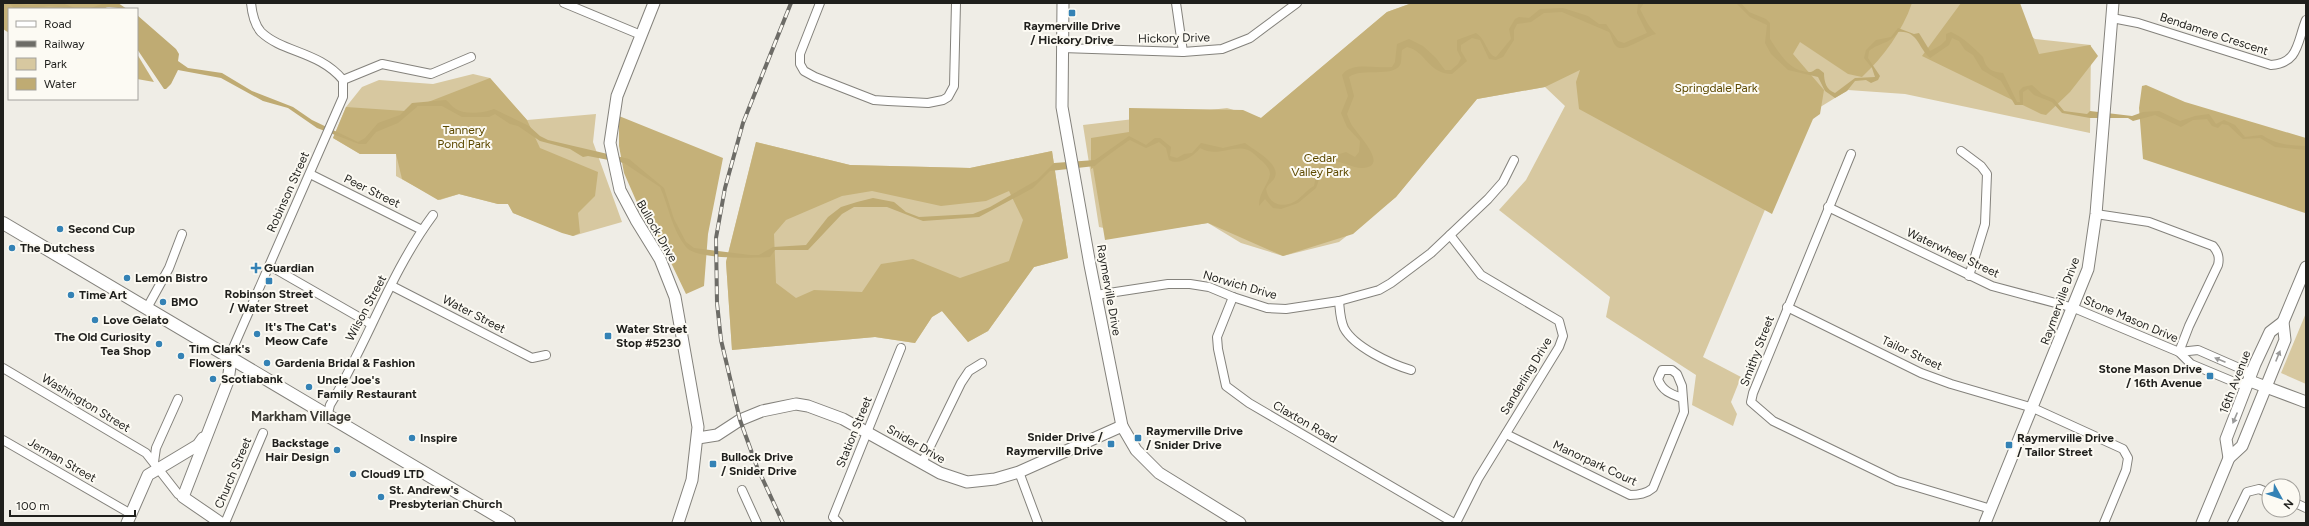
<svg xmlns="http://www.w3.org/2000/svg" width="2309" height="526" font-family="Figtree,sans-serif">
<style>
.green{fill:#d7c8a0}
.forest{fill:#c5b179;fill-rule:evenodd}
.water{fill:#bfab73}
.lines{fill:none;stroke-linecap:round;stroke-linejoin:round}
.street-casing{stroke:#84827c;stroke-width:10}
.secondary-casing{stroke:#84827c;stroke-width:13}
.primary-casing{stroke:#84827c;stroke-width:14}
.street{stroke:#fff;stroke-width:8}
.secondary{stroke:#fff;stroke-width:11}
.primary{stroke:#fff;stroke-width:12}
.rail-casing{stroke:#6d6c67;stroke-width:4}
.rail{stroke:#fcfaf3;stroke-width:2.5;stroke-dasharray:8;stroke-linecap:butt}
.oneway{fill:#9a9a99}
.poi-dot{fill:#3482b5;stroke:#fcfaf3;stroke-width:1.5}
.labels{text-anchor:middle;stroke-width:4;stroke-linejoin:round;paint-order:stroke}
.poi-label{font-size:12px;font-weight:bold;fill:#1f1f1c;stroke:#fcfaf3;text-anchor:start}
.street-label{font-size:12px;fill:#1f1f1c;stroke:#fcfaf3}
.park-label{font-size:12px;fill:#5d4900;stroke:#fcfaf3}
.neighbourhood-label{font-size:13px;font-weight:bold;fill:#3d3b35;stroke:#fcfaf3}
</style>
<rect width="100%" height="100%" fill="#efede6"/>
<g class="green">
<path d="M1412,3H1962L1996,11L2035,39L2091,45L2090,133L1905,94L1848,90L1804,117L1703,357L1741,377L1731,402L1737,414L1733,426L1692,405L1696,375L1606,317L1610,297L1499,210L1526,180L1565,106L1545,87L1477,99L1396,197L1339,242L1283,256L1241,243L1208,223L1133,234L1099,227L1083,125L1227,108L1261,118L1387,12Z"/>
<path d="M473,74L490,78L527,120L596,114L593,142L622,222L573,236L513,213L508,204H498L459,194L440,200L396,176V154H360L333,138L346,107L362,87L379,80L433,84Z"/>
<path d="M756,142L850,165L970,168L1052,151L1068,258L1034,267L988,331L968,342L942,311L932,317L915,343L875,337L732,350L726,262Z"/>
<path d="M2306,313V384L2281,373Z"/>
</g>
<g class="forest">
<path d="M3,3H101L108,9H9V33L3,29Z"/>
<path d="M1412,3H1912C1902,32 1884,56 1862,77L1848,74L1800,42L1793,54L1824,90L1820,114L1813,119L1772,214L1579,109L1576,82L1580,70L1545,87L1477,99L1396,197L1353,234L1283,256L1208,223L1105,240L1093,168L1091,169V138L1129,132V108L1243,110L1261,118L1387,12Z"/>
<path d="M1961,3H2020L2039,54L2090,45L2098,56L2070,92L2046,115L2041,114L1922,56Z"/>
<path d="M137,54L154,82L137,79Z"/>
<path d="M490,78L527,120L540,148L598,172L595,196L578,213L580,233L573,236L562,233L513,213L508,204H498L459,194L438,200L402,179L396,154H360L333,138L346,107L405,111Z"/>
<path d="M2146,85L2185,102L2306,138L2305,213L2143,159L2139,108L2142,86Z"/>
<path d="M619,116L723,158L708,234L704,286L686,294L661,242L638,205L624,173L619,146Z"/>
<path d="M756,142L850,165L970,168L1052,151L1068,258L1034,267L988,331L968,342L942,311L932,317L915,343L875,337L732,350L726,262ZM872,191L941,206L986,201L1009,191L1023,220L1009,261L960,278L913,259L881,264L862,292L814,290L796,298L776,283L774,234L786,220L842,196Z"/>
</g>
<g class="water">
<path d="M9,3L27,5L62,3L77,9L49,6L32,9H15Z"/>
<path d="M105,3H118L127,9L109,7L88,9Z"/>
<path d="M1638,3H1644L1640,9C1646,20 1648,26 1656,34C1645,36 1623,54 1616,46C1612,42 1612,36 1609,32L1562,12L1544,13L1531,22L1517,24L1514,30V40L1503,57L1496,60L1489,59L1480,40L1472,38L1461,45V51L1467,61L1452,74C1428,74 1426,51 1407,47L1402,50C1401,54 1402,62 1400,65C1392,78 1362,67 1349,77L1354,96L1347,114C1349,119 1351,125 1354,128C1359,136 1390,167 1362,168C1352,168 1343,161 1331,161L1322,171L1316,188L1298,203L1281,209L1273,208L1265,199L1259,206C1259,191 1269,184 1270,174C1270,169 1266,165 1262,161C1258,158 1252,151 1248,150C1232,144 1218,158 1200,148C1194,156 1179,166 1169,160L1166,148L1159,142L1146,148L1130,140C1126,142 1096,164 1095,166L1050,171L1033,188L979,217L923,221L887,207H854L842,214L808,250H775L770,257C752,258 697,260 686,247C672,230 669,207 660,187L624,163L588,156L583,157L570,149L540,141L518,126L510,124L495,114L489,117H462L442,106H418L398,123L376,132L366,144H359L317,128L288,108L263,101L221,78L178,70L171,84L166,89H164L137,49V15L176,49L179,54L178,61L188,68L222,73L252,91L293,107L312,120L358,142L365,138L378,123L400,115L412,103L446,100C450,103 452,107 456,109C465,115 484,113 494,109L529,126L540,136L548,140L629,159L664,188L674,219L686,242L694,248L750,255H759L773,247L806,245L828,217L841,207L857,202L873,198L894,202L906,212L919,217L973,214L990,207L1037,180L1054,163L1095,160L1129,136L1146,145L1155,138H1160L1171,147L1170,156L1177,158L1184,154L1192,153L1201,143L1223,148L1245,143C1253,150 1283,164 1274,179C1271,183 1268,184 1266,189C1268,202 1279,208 1292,203C1300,200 1306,190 1314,186L1317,171L1324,159L1346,152L1355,157L1359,152L1360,141L1347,127L1341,113L1348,96L1342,75C1351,61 1378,69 1392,67L1395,62L1397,44L1409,39L1423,46L1436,58L1445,70H1451L1458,64L1461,58L1457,50V40L1476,33C1486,39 1487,55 1496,57L1511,39L1509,29L1515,19L1519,17L1529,18L1540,9L1563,8L1588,16L1599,24H1606L1618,41L1624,43L1647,33L1637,13Z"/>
<path d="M1736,3H1741L1749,12L1766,19L1770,23V39C1780,54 1790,73 1811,72C1815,71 1815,68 1819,69L1824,73C1824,81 1826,90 1835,93L1855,78L1875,77L1872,68L1864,58L1866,50L1876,40L1891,37L1898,28L1914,34L1919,33L1930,51L1941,45L1946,40V34L1951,32C1963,37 1974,48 1983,57C1986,69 1992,72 2003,73L2017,102H2020L2019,91L2023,87L2032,85L2042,94L2054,99L2064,111L2087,114L2090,111L2132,116L2143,112L2159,111L2180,121L2195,116L2209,114L2216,124L2224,120L2235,125L2245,137L2262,135C2277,145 2288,145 2306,146V150L2275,147L2260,138L2243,139L2228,125L2222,124L2218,128L2212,126L2207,119L2193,120L2181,127L2155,115L2133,121L2128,118H2090L2062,113L2052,102L2034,95L2028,89L2023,92V105H2015L2001,81L1982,70L1973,55L1965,50L1959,41L1952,38L1949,45L1930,58C1918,48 1918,30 1898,32C1890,44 1878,43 1869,51L1868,58L1880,76L1878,80L1871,83L1866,80L1855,81L1847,91L1835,98L1825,91L1818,77L1788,70L1771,54L1765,43L1767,25L1750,17Z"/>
</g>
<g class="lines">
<g class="street-casing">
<g id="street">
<path d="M564,3L641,35"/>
<path d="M820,3L800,54V64L804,71L815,77L874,100L888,101L928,103L943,100L948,97L954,86L956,3"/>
<path d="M1176,3L1183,52"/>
<path d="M2112,18L2138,23L2271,65C2299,63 2297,42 2306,20"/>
<path d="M1062,48L1183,52L1222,49L1250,38L1297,3"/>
<path d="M343,80L382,64L431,74L471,57"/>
<path d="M1961,151L1981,166L1987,174L1985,224L1969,276"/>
<path d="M1851,154L1753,393L1751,402L1773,421L1897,481L1991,509"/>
<path d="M310,174L422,230"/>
<path d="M1828,207L1992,286L2074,308L2179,352L2191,364L2239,384L2250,381L2246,371L2198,350L2179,352"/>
<path d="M2096,214L2149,222L2213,246C2218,252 2220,257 2218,265L2189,326L2179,352"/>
<path d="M1450,235L1481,275L1559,321L1563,336L1559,347L1478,479L1456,523"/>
<path d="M270,266L371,324"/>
<path d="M392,286L532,358L546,355"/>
<path d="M1096,295L1168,284H1190L1209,287L1233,297L1267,308L1286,309L1339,301L1379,290L1391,283L1431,253L1488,199L1503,182L1514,160"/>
<path d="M1233,297L1217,337L1218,349L1226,386L1249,403L1454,523"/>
<path d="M1339,301C1340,311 1340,319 1344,328C1354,347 1391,364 1411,370"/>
<path d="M1787,307L1921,373L1951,384L2033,408L2123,449L2128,458L2126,470L2104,523"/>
<path d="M147,308L169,268L182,234"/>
<path d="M231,359L233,348L343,97V80C319,51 283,53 261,32C254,24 252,13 251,3"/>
<path d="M3,368L146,453L178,494L183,497"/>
<path d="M327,417L330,405C367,344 390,273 433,215"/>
<path d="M1506,434L1630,495C1639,495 1646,494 1653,488L1684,412L1682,386L1677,374L1672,370H1662L1658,379C1662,391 1671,394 1682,398"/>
<path d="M3,440L131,514"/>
<path d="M154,462L156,448L178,399"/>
<path d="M922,463L961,383L969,371L982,363"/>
<path d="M1019,472L1038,523"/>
<path d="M742,490L757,523"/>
<path d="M2293,502L2306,508"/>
<path d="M225,523L263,433"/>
<path d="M839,523L833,517L901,348"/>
<path d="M2232,523L2247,492L2259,489L2269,493"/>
</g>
</g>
<g class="secondary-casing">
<g id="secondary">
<path d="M654,3L617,96L610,143L620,190L636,220L660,259L675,297L698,427L692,480L678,523"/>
<path d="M1063,3L1062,107L1090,265L1122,426L1136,450L1159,473L1240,523"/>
<path d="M2250,381L2306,402"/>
<path d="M698,438L717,435L740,420L762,411L796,404L808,406L843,419L940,473L967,482L995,479L1019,472L1122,426"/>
<path d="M2229,458L2226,439L2255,364L2270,332L2283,322"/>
<path d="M127,523L148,475L198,445L203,438"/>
<path d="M221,523L183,497L228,381L231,359"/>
<path d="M1985,523L2088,269L2096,214L2113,3"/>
<path d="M2202,523L2229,458L2242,446L2285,340L2283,322L2306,267"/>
</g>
</g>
<g class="primary-casing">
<path id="primary" d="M3,223L509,523"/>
</g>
<use href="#street" class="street"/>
<use href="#secondary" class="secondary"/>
<use href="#primary" class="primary"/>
<g class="rail-casing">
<path id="rail" d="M783,523L757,467L740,420L721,340L717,303L716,238L725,188L743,123L791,3"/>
</g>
<use href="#rail" class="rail"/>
</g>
<defs><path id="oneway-solid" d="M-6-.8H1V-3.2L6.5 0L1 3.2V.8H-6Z"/></defs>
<g class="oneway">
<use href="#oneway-solid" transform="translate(2278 356) rotate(-68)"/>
<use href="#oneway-solid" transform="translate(2220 360) rotate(-157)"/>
<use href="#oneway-solid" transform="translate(2235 418) rotate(113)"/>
</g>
<g class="poi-dot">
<rect x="1068" y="9" width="8" height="8" rx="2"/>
<circle cx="60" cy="229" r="4"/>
<circle cx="12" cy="248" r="4"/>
<path d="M254 262h4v4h4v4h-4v4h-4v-4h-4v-4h4z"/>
<circle cx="127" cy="278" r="4"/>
<rect x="265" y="277" width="8" height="8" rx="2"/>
<circle cx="71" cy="295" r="4"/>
<circle cx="163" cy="302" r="4"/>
<circle cx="95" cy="320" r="4"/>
<circle cx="257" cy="334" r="4"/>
<rect x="604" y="332" width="8" height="8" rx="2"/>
<circle cx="159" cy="344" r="4"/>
<circle cx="181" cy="356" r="4"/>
<circle cx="267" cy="363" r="4"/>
<rect x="2206" y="372" width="8" height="8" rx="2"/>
<circle cx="213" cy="379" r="4"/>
<circle cx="309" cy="387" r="4"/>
<circle cx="412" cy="438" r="4"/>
<rect x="1134" y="434" width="8" height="8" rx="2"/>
<rect x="1107" y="440" width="8" height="8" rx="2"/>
<rect x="2005" y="441" width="8" height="8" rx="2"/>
<circle cx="337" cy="450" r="4"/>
<rect x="709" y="460" width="8" height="8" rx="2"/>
<circle cx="353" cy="474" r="4"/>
<circle cx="381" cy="497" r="4"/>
</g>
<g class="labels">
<g class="poi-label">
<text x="1072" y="30" text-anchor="middle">Raymerville Drive<tspan x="1072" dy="14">/ Hickory Drive</tspan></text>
<text x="68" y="233">Second Cup</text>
<text x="20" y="252">The Dutchess</text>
<text x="264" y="272">Guardian</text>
<text x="135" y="282">Lemon Bistro</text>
<text x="269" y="298" text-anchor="middle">Robinson Street<tspan x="269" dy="14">/ Water Street</tspan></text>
<text x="79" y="299">Time Art</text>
<text x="171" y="306">BMO</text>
<text x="103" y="324">Love Gelato</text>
<text x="265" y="331">It's The Cat's<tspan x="265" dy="14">Meow Cafe</tspan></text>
<text x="616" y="333">Water Street<tspan x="616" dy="14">Stop #5230</tspan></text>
<text x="151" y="341" text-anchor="end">The Old Curiosity<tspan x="151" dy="14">Tea Shop</tspan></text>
<text x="189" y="353">Tim Clark's<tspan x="189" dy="14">Flowers</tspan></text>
<text x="275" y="367">Gardenia Bridal &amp; Fashion</text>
<text x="2202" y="373" text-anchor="end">Stone Mason Drive<tspan x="2202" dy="14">/ 16th Avenue</tspan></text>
<text x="221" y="383">Scotiabank</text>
<text x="317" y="384">Uncle Joe's<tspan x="317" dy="14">Family Restaurant</tspan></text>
<text x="1146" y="435">Raymerville Drive<tspan x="1146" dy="14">/ Snider Drive</tspan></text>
<text x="1103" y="441" text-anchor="end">Snider Drive /<tspan x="1103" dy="14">Raymerville Drive</tspan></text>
<text x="420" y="442">Inspire</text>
<text x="2017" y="442">Raymerville Drive<tspan x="2017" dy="14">/ Tailor Street</tspan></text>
<text x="329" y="447" text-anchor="end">Backstage<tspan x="329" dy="14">Hair Design</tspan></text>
<text x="721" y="461">Bullock Drive<tspan x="721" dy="14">/ Snider Drive</tspan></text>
<text x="361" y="478">Cloud9 LTD</text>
<text x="389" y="494">St. Andrew's<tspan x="389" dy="14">Presbyterian Church</tspan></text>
</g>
<g class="street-label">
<text transform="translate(2214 34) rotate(18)" y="4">Bendamere Crescent</text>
<text transform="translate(1174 38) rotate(-1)" y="4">Hickory Drive</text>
<text transform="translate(372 191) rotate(26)" y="4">Peer Street</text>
<text transform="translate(288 192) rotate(-66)" y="4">Robinson Street</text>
<text transform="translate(657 231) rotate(60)" y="4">Bullock Drive</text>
<text transform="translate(1953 253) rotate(25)" y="4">Waterwheel Street</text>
<text transform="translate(1240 285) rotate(16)" y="4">Norwich Drive</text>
<text transform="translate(1109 290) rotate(80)" y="4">Raymerville Drive</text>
<text transform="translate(2060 301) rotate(-70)" y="4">Raymerville Drive</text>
<text transform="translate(366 308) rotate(-62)" y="4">Wilson Street</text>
<text transform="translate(474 314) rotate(27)" y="4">Water Street</text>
<text transform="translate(2131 319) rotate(23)" y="4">Stone Mason Drive</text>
<text transform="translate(1757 351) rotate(-69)" y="4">Smithy Street</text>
<text transform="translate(1912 353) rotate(25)" y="4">Tailor Street</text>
<text transform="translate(1526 376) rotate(-59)" y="4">Sanderling Drive</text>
<text transform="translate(2235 382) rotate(-69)" y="4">16th Avenue</text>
<text transform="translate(86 403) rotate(31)" y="4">Washington Street</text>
<text transform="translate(1305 422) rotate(30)" y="4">Claxton Road</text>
<text transform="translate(854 432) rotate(-68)" y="4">Station Street</text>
<text transform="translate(916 444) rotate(30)" y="4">Snider Drive</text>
<text transform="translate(62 460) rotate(30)" y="4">Jerman Street</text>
<text transform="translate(1595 463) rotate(25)" y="4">Manorpark Court</text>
<text transform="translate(233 473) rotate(-67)" y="4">Church Street</text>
</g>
<g class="park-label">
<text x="1716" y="92">Springdale Park</text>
<text x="464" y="134">Tannery<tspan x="464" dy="14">Pond Park</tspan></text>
<text x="1320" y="162">Cedar<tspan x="1320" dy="14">Valley Park</tspan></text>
</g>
<g class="neighbourhood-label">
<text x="301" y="421">Markham Village</text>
</g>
</g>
<rect width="2309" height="526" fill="none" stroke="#1f1f1c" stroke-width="8"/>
<rect x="8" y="8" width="130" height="92" fill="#fcfaf3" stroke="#a4a29d"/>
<rect x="16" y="21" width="20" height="6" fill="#ffffff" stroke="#a4a29d"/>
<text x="44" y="28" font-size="12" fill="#1f1f1c">Road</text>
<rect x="16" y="41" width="20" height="6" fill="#6d6c67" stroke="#a4a29d"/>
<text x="44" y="48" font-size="12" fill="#1f1f1c">Railway</text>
<rect x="16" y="58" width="20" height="12" fill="#d7c8a0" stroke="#a4a29d"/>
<text x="44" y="68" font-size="12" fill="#1f1f1c">Park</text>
<rect x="16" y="78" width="20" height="12" fill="#bfab73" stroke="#a4a29d"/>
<text x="44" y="88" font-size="12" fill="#1f1f1c">Water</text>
<g transform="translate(2281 498) rotate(130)"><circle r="19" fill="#fcfaf3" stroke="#a4a29d"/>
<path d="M0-3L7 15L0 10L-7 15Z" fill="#3482b5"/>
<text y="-6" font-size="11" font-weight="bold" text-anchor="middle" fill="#1f1f1c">N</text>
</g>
<path d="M10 510v6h125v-6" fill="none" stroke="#1f1f1c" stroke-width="2"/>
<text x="16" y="510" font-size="12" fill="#1f1f1c" stroke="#fcfaf3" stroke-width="3" paint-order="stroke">100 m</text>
</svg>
